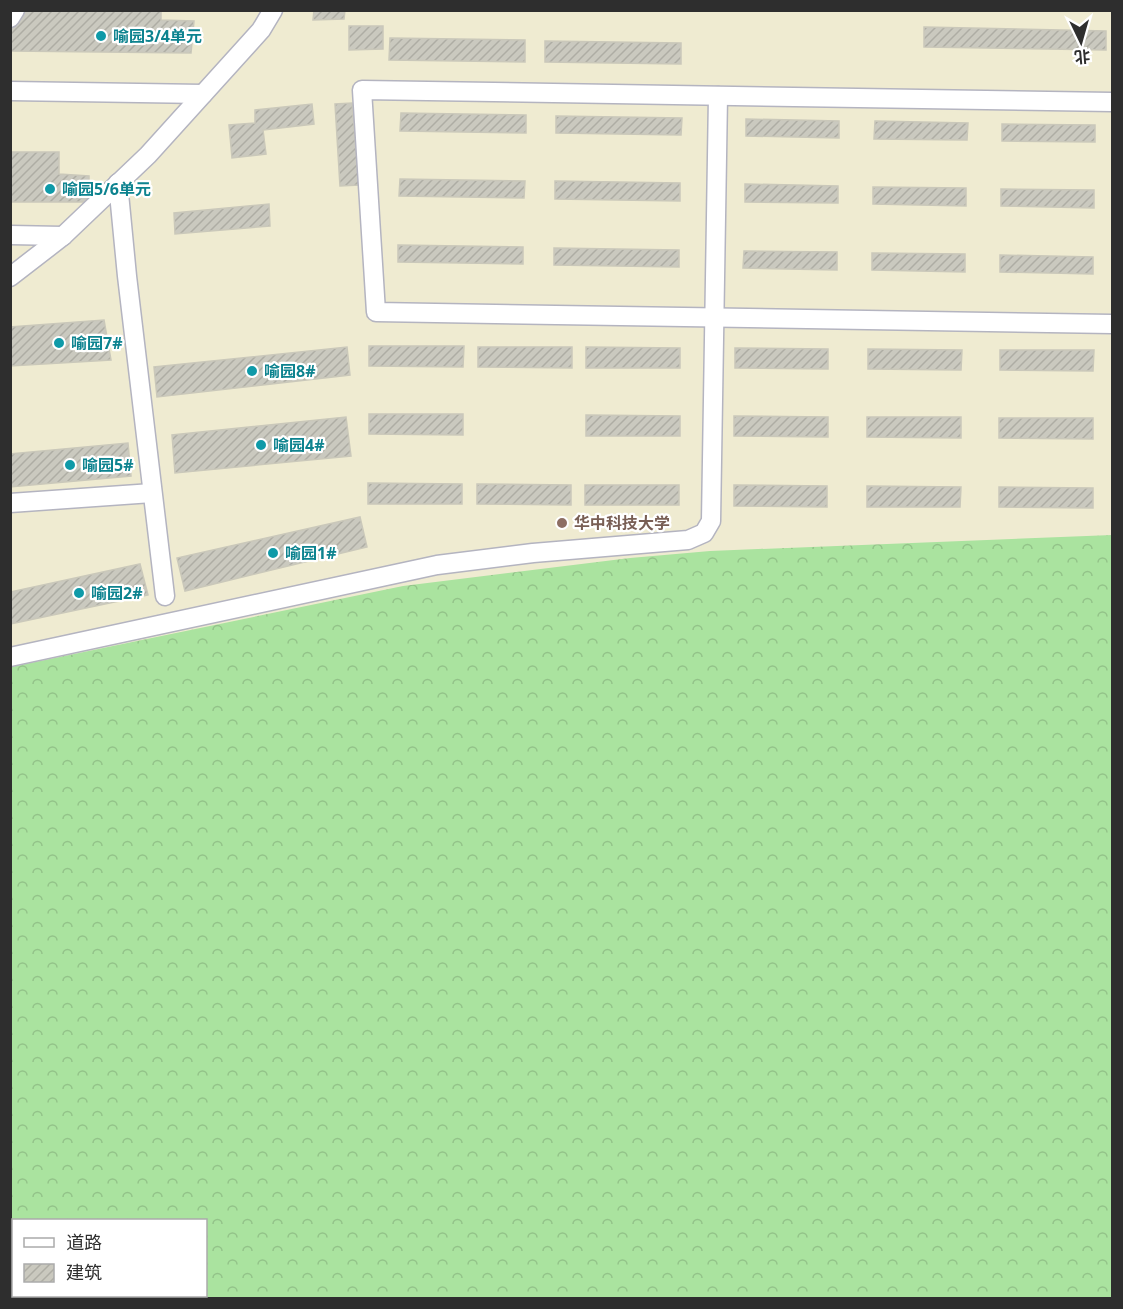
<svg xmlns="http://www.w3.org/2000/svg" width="1123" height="1309" font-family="'Noto Sans','Noto Sans SC',sans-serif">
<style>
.education{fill:#efebd1}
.forest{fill:url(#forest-crowns);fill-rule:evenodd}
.building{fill:url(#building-hatch);stroke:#cac8ba;stroke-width:1.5}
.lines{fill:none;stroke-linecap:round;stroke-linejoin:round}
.street-casing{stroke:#b4b4c0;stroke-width:21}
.street{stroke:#fff;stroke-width:18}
.culture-dot{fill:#0f9aa8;stroke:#fff;stroke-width:2}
.education-dot{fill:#8d6e63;stroke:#fff;stroke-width:2}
.labels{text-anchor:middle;stroke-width:4.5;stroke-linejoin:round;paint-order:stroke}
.culture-label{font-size:16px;font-weight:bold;fill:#0d838f;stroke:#fff;text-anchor:start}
.education-label{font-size:16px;font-weight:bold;fill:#785e54;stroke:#fff;text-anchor:start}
</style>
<defs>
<pattern id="forest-crowns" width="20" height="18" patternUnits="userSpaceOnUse" patternTransform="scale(1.5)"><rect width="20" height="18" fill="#aae39f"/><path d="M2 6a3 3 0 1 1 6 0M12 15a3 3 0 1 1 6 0" fill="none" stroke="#93c389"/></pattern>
<pattern id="building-hatch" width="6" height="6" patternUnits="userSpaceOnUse" patternTransform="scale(1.5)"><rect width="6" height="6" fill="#cac9bf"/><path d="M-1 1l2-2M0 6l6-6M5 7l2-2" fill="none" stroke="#aeada4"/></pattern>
</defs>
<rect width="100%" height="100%" fill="#eeebe1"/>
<path class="education" d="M10,11H1112V1049L11,1035Z"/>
<path class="forest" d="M1112,535V1298H11V667L403,586L630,558L710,551ZM14,1220H206V1296H14Z"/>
<g class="building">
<path d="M21,10H161V20L194,21L191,53L10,51V16Z"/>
<path d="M314,10H345L344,19L313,20Z"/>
<path d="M349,26H383V49L349,50Z"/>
<path d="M924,27L1106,31V50L924,47Z"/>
<path d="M390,38L525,40V62L389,60Z"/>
<path d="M545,41L681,43V64L545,62Z"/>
<path d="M352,103L359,185L340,186L335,104Z"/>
<path d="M312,104L314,124L263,130L266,154L232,158L229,125L255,123V110Z"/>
<path d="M401,113L526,115V133L400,131Z"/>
<path d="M556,116L682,118L681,135L556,133Z"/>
<path d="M746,119L839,121V138L746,136Z"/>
<path d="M875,121L968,123L967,140L874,139Z"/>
<path d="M1002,124L1095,125V142L1002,141Z"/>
<path d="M10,152H59V174L89,176V202H10Z"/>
<path d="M400,179L525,181L524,198L399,196Z"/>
<path d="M555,181L680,183V201L555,199Z"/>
<path d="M745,184L838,186V203L745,202Z"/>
<path d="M873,187L966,188V206L873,204Z"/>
<path d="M1001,189L1094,190V208L1001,206Z"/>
<path d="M269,204L270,226L175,234L174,213Z"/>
<path d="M398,245L523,247V264L398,262Z"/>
<path d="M554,248L679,250V267L554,265Z"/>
<path d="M744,251L837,252V270L743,268Z"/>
<path d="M872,253L965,254V272L872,270Z"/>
<path d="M1000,255L1093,257V274L1000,272Z"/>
<path d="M104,320L111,360L10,366V327Z"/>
<path d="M369,346H464L463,367L369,366Z"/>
<path d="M347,347L350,375L157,397L154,367Z"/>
<path d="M478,347H572V368L478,367Z"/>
<path d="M586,347L680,348V368H586Z"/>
<path d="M735,348L828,349V369L735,368Z"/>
<path d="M868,349L962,350L961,370L868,369Z"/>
<path d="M1000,350H1094L1093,371L1000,370Z"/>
<path d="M369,414H463V435L369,434Z"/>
<path d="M586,415L680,416V436H586Z"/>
<path d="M734,416L828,417V437L734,436Z"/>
<path d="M346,417L351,456L175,473L172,435Z"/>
<path d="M867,417H961V438L867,437Z"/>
<path d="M999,418H1093V439L999,438Z"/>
<path d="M128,443L131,476L10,487V454Z"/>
<path d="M368,483L462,484V504H368Z"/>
<path d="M477,484L571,485V505L477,504Z"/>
<rect x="585" y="485" width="94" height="20"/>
<path d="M734,485L827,486V507L734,506Z"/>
<path d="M867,486L961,487L960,507H867Z"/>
<path d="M999,487L1093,488V508L999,507Z"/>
<path d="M360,517L367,547L185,591L177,558Z"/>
<path d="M140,564L148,595L10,624V592Z"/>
</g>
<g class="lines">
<g class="street-casing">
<g id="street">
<path d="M10,18L15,10"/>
<path d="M10,91L203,94"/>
<path d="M1112,102L362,90L376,312L1112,324"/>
<path d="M118,183L127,276L165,596"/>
<path d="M10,235L63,236"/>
<path d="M10,277L63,236L148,155L261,30L273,10"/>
<path d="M10,503L152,493"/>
<path d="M10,657L437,565L533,553L688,540L704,533L711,521L718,96"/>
</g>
</g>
<use href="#street" class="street"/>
</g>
<g class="culture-dot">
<circle cx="101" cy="36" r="6"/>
<circle cx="50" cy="189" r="6"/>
<circle cx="59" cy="343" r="6"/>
<circle cx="252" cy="371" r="6"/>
<circle cx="261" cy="445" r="6"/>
<circle cx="70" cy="465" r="6"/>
<circle cx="273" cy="553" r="6"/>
<circle cx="79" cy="593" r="6"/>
</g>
<circle class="education-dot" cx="562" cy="523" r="6"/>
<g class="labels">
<g class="culture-label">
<text x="113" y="42">喻园3/4单元</text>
<text x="62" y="195">喻园5/6单元</text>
<text x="71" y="349">喻园7#</text>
<text x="264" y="377">喻园8#</text>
<text x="273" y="451">喻园4#</text>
<text x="82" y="471">喻园5#</text>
<text x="285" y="559">喻园1#</text>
<text x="91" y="599">喻园2#</text>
</g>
<g class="education-label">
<text x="574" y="529">华中科技大学</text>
</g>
</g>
<rect width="1123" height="1309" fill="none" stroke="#2e2e2e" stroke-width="24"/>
<rect x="12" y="1219" width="195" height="78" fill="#ffffff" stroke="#ababab" stroke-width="1.5"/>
<rect x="24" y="1238" width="30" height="9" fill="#ffffff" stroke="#ababab" stroke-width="1.5"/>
<text x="66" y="1249" font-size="18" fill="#2e2e2e">道路</text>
<rect x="24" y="1264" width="30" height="18" fill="url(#building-hatch)" stroke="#ababab" stroke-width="1.5"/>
<text x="66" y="1279" font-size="18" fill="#2e2e2e">建筑</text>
<g transform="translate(1081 42) rotate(175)" stroke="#ffffff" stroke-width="4.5" paint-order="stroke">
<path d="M0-4.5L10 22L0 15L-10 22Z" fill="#2e2e2e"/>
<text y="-9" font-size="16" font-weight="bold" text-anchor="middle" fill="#2e2e2e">北</text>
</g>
</svg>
